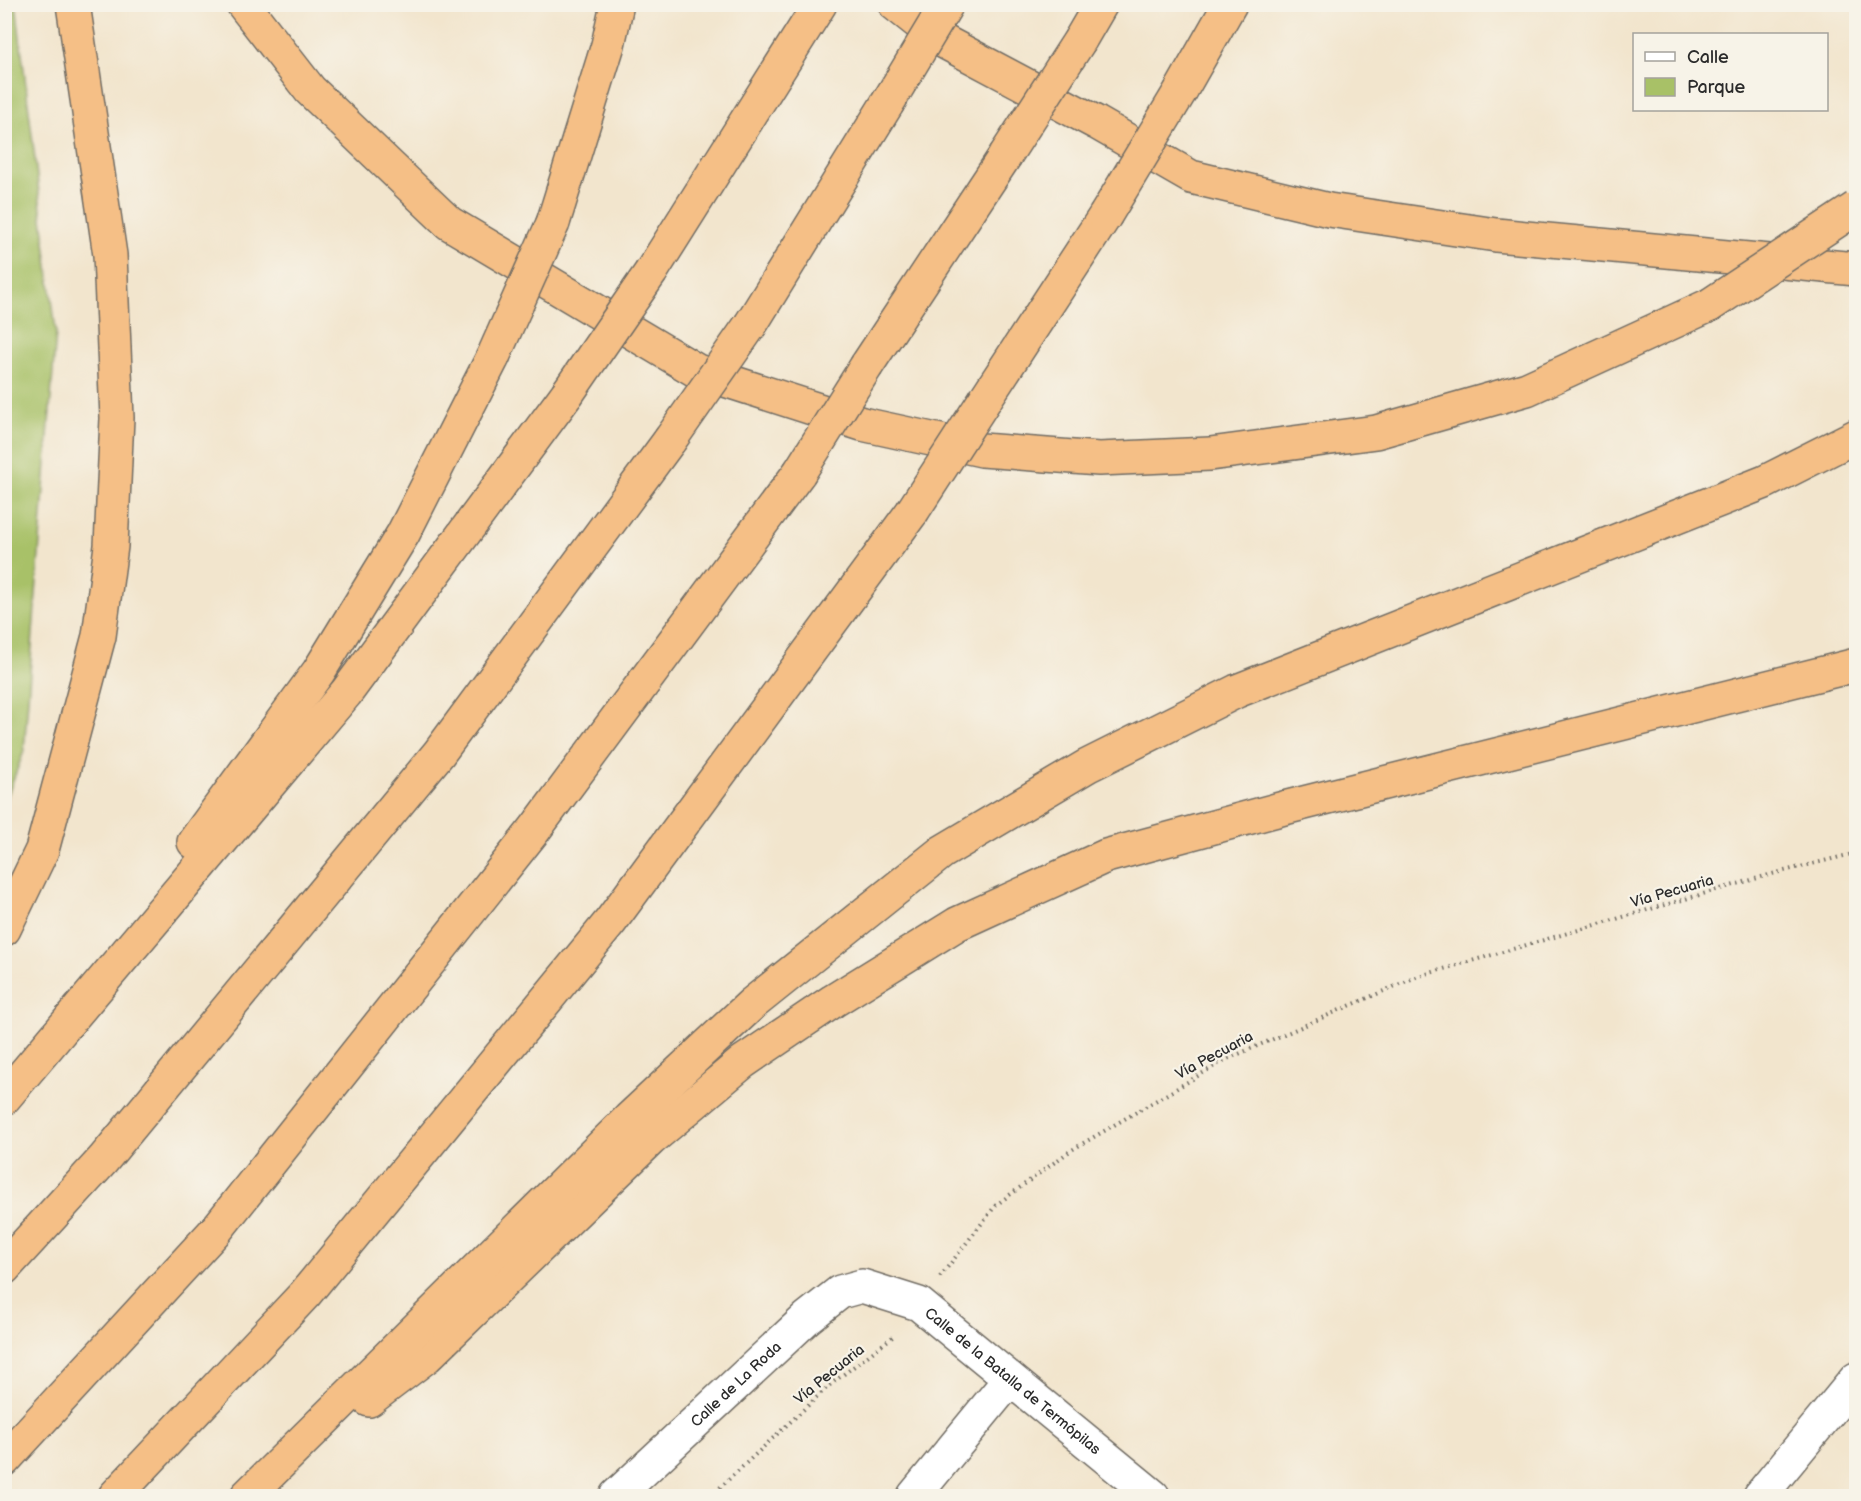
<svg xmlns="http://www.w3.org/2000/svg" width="1861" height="1501" font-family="'Balsamiq Sans',sans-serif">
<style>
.green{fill:#a8c167;stroke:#6a7649;stroke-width:1.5}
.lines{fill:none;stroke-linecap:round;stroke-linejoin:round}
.street-casing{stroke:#716c64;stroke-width:36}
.highway-casing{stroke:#716c64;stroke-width:36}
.path{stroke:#716c64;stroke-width:4;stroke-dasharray:1.5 4.5;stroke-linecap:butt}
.street{stroke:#fff;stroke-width:33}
.highway{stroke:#f5bf86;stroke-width:33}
.highway-bridge-casing{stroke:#716c64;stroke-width:36;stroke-linecap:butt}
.highway-bridge{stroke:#f5bf86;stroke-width:33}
.labels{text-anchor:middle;stroke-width:4.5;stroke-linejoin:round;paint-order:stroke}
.street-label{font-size:15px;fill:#2b2b2b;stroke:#f7f3e8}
</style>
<rect width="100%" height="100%" fill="#f7f3e8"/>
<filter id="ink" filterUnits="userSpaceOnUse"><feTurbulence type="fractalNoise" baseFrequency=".0167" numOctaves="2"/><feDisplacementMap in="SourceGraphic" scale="12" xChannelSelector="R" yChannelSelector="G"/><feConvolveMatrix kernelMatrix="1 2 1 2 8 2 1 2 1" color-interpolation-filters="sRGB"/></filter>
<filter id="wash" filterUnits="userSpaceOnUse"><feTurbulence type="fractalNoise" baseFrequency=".008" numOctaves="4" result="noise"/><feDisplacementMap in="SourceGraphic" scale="24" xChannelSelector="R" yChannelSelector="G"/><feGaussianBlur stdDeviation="1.35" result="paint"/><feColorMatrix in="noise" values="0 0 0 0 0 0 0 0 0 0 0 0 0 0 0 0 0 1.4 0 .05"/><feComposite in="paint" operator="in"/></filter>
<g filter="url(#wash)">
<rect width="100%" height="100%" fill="#f2e5cd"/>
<path class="green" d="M16,4L56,332L24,751L5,802L4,5Z"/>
</g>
<g filter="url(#ink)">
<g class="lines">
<g class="street-casing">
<g id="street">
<path id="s1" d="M616,1496L807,1318L840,1292L862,1286L919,1304L1153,1496"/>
<path d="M914,1496L1010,1379"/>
<path d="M1760,1496L1856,1379"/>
</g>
</g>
<g class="highway-casing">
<g id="highway">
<path d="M243,4L310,90L449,223L697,371L862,424L982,450L1099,459L1210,454L1376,432L1527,389L1710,305"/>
<path d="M895,4L939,39L1097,123L1191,177L1329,210L1496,235L1856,269"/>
<path d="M1080,40L1101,4"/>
<path d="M1181,90L1230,4"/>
<path d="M553,223L608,45L617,4"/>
<path d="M651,272L820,4"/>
<path d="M751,324L887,104"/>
<path d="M867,365L1005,156"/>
<path d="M986,398L1105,216"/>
<path d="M194,842L319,671L403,534L493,357"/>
<path d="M4,929L42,850L99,636L111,546L117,418L110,255L73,4"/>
<path d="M4,1098L346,693L567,394"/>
<path d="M4,1268L103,1160L439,753L670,440"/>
<path d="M369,1400L427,1356L651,1139L743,1062L833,1001L957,924L1106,856L1284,808L1856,665"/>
<path d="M4,1460L217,1229L535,829L799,473"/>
<path d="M115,1496L305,1294L611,921L912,512"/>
<path d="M247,1496L629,1119L752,1004L942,852L1087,766L1237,691L1765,482L1856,436"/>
</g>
</g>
<g class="path">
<path d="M940,1277L996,1205L1070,1151L1225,1060L1416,977L1772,874L1856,853"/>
<path d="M711,1496L831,1384L895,1335"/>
</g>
<use href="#street" class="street"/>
<use href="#highway" class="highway"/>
<g class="highway-bridge-casing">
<g id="highway-bridge">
<path d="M887,104L947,4"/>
<path d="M1005,156L1080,40"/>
<path d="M1105,216L1181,90"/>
<path d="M1710,305L1856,208"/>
<path d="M493,357L553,223"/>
<path d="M567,394L651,272"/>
<path d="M670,440L751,324"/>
<path d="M799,473L867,365"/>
<path d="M912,512L986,398"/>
</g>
</g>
<use href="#highway-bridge" class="highway-bridge"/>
</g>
</g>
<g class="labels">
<g class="street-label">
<text transform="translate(1672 891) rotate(-16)" y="5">Vía Pecuaria</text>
<text transform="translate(1214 1055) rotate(-28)" y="5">Vía Pecuaria</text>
<text transform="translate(829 1374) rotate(-39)" y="5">Vía Pecuaria</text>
<text dy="5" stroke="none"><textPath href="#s1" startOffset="507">Calle de la Batalla de Termópilas</textPath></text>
<text dy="5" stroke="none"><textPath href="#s1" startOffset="164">Calle de La Roda</textPath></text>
</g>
</g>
<rect width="1861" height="1501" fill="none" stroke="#f7f3e8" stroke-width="24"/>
<rect x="1633" y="33" width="195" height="78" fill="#f7f3e8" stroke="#a5a39c" stroke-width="1.5"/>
<rect x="1645" y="52" width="30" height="9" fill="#ffffff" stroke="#a5a39c" stroke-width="1.5"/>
<text x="1687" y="63" font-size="18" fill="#2b2b2b">Calle</text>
<rect x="1645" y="78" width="30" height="18" fill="#a8c167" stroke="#a5a39c" stroke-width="1.5"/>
<text x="1687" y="93" font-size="18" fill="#2b2b2b">Parque</text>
</svg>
